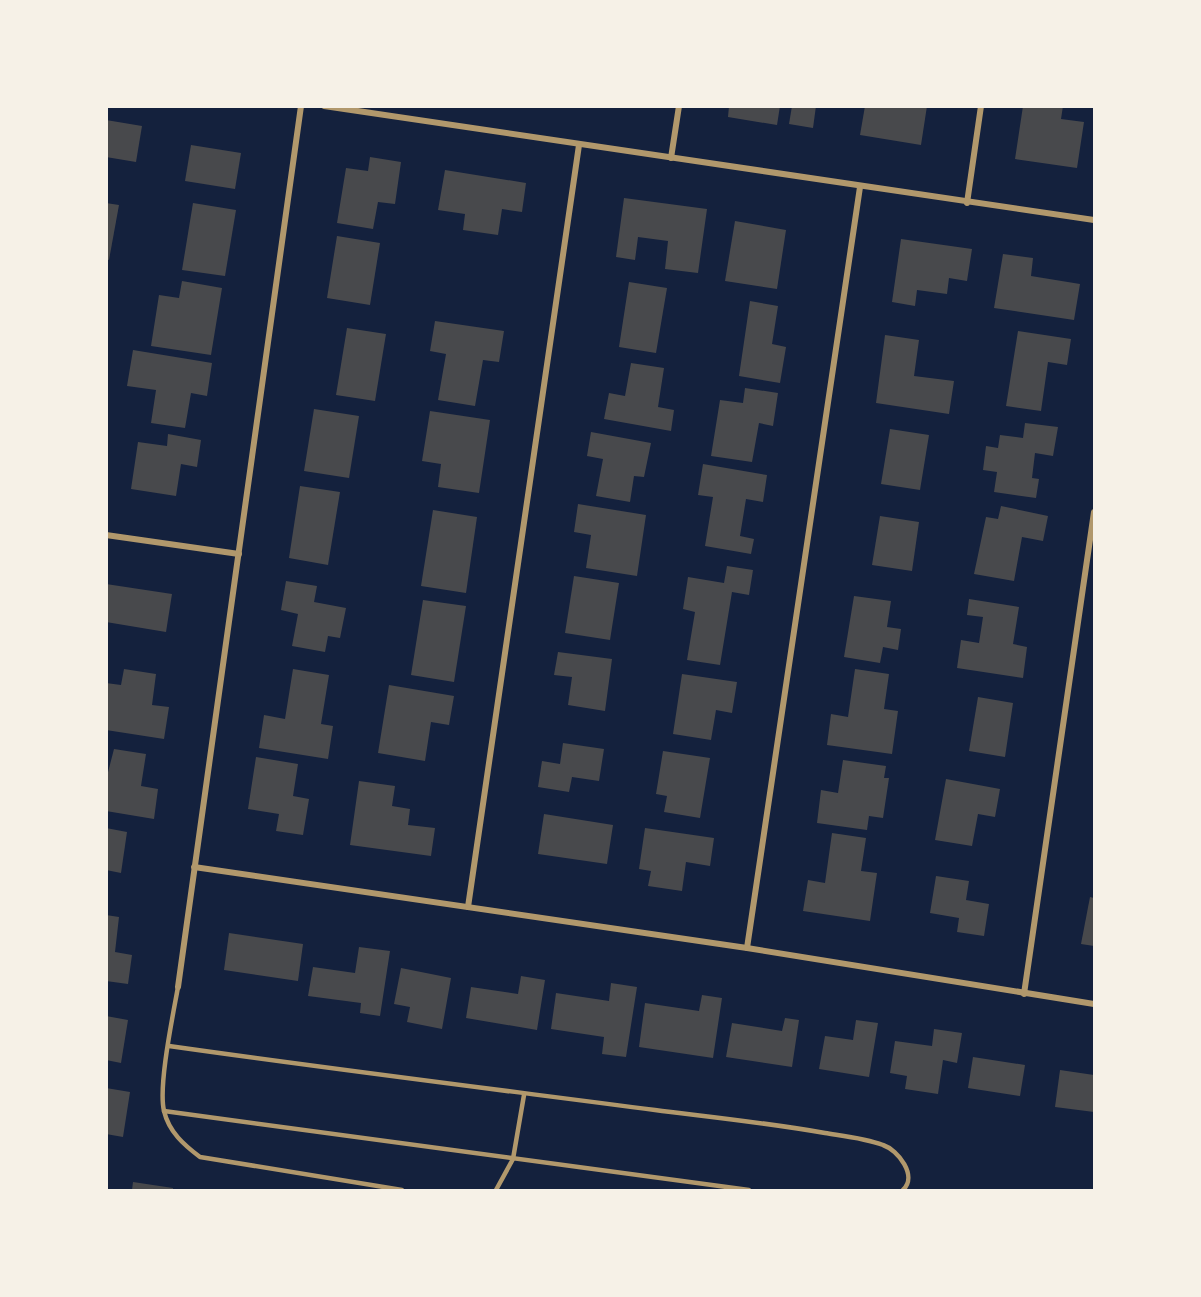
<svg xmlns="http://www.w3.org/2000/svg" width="1201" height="1297" font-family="Georgia,serif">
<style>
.building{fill:#48494c}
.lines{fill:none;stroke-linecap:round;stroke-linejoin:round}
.service{stroke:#b1986c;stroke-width:4.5}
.minor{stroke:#b1986c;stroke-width:6}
</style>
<rect width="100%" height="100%" fill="#14213d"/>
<g class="building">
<path d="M729,106H780L777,125L728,117Z"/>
<path d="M792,106H816L813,128L789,124Z"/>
<path d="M865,106H927L921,145L860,135Z"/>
<path d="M1023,106H1063L1061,119L1084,122L1077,168L1015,159Z"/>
<path d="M106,120L142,126L136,162L106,157Z"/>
<path d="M191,145L241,153L235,189L185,181Z"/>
<path d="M370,157L401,162L395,204L378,202L373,229L337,223L346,168L368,171Z"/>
<path d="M445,170L526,183L522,212L502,209L498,235L463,230L465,214L438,210Z"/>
<path d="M624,198L707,209L698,273L665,269L668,241L638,237L635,260L616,257Z"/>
<path d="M106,203L119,205L109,260L106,259Z"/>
<path d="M193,203L236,210L225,276L182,270Z"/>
<path d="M735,221L786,230L777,289L725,281Z"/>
<path d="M337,236L380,243L370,305L327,298Z"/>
<path d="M901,239L972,249L967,281L949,278L947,294L917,290L915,306L892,302Z"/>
<path d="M1003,254L1033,258L1031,276L1080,284L1074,320L994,308Z"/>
<path d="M182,281L222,288L211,355L151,346L159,295L179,298Z"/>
<path d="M629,282L667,288L656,353L619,347Z"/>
<path d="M750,301L778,306L772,344L786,347L780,383L739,376Z"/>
<path d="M435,321L504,331L499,362L483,360L475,406L438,400L446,354L430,351Z"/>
<path d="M347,328L386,334L375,401L336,395Z"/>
<path d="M1018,331L1071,339L1067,365L1048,362L1041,411L1006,406Z"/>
<path d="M885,335L919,340L914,376L954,381L949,414L876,403Z"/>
<path d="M133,350L212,363L207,396L191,393L185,428L151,423L156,390L127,386Z"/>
<path d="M631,363L664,368L658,407L674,410L671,431L604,419L609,393L625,396Z"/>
<path d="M745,388L778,393L773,426L759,423L752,462L711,456L720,400L743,403Z"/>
<path d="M314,409L359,416L349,478L304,471Z"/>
<path d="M430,411L490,420L479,493L438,487L441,464L422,461Z"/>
<path d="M1025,423L1058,427L1053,456L1035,453L1032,478L1039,479L1036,498L994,492L997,472L983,470L986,446L998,448L1000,435L1023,438Z"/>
<path d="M890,429L929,435L920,490L881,484Z"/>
<path d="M591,432L651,443L644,477L634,476L630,502L596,496L603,459L587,456Z"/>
<path d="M168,434L201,440L197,467L181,464L176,496L131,489L138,442L167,446Z"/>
<path d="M703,464L767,475L763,502L746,499L740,536L754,539L751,554L705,546L713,497L698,495Z"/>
<path d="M300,486L340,492L328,565L289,558Z"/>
<path d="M578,504L646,515L637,576L586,568L591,535L574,532Z"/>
<path d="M1001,506L1048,516L1043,541L1022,537L1014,581L974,574L986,517L998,519Z"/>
<path d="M433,510L477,517L466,593L421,586Z"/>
<path d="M880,516L919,522L912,571L872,565Z"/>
<path d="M727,566L753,570L749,595L732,592L720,665L687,660L695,612L683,609L688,577L724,583Z"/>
<path d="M574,576L619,583L610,640L565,633Z"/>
<path d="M286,581L317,586L314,602L346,608L340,638L328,636L325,652L292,646L298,614L281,610Z"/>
<path d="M106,584L172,594L166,632L106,622Z"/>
<path d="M854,596L891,601L887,627L901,629L898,650L883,647L880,663L844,657Z"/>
<path d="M969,599L1019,607L1013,644L1027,647L1023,678L957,668L961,640L979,643L983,617L967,615Z"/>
<path d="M423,600L466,606L454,682L411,675Z"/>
<path d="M558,652L612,659L605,711L568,705L572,677L554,675Z"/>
<path d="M124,669L156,674L152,705L169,707L164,739L106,730V683L121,685Z"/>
<path d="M293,669L329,675L321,724L333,726L328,759L259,748L264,715L285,719Z"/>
<path d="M855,669L889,674L884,709L898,711L892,754L827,745L831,714L848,717Z"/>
<path d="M682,674L737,682L732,713L716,710L711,740L673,734Z"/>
<path d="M389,685L454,696L449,725L431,722L425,761L378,753Z"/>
<path d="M978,697L1013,703L1005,757L969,751Z"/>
<path d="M563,743L604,749L599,781L572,777L569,792L538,787L542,761L560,764Z"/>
<path d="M114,749L146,754L141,786L158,789L154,819L106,811V780Z"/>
<path d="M663,751L710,758L700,818L664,812L667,796L656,794Z"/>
<path d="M256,757L298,764L293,796L309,799L303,835L276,831L279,814L248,809Z"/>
<path d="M843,760L886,766L884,778H889L883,818L869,816L867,830L817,823L821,790L838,793Z"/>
<path d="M946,779L1000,789L995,817L978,814L972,846L935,840Z"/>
<path d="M359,781L395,786L392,806L410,809L408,825L435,828L431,856L350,845Z"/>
<path d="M544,814L613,825L607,864L538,854Z"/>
<path d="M106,828L127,832L121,873L106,870Z"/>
<path d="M645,828L714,838L710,866L686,862L682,891L648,886L651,871L639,869Z"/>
<path d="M832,833L866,838L861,871L877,873L870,921L803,911L808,880L825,883Z"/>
<path d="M936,876L969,881L966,900L989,904L984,936L957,932L959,918L930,913Z"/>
<path d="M1090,897L1094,898V946L1081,944Z"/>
<path d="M106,915L119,917L115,952L132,955L128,984L106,981Z"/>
<path d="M229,933L303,944L298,981L224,970Z"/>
<path d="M359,947L390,951L380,1016L360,1013L361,1003L308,996L313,967L355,973Z"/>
<path d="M401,968L451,978L442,1029L407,1022L410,1007L394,1004Z"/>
<path d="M521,976L545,980L537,1030L466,1018L471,987L518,994Z"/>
<path d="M611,983L637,987L626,1057L602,1054L604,1037L551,1029L556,993L609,1001Z"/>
<path d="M702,995L722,998L713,1058L639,1047L645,1003L699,1011Z"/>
<path d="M106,1016L128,1020L121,1063L106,1060Z"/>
<path d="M785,1018L799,1020L792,1067L726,1057L732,1023L782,1031Z"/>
<path d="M856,1020L878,1023L869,1077L819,1069L825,1036L853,1040Z"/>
<path d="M934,1029L962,1033L957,1063L943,1060L938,1094L905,1089L907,1076L890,1073L895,1041L932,1046Z"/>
<path d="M973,1057L1025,1065L1020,1096L968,1088Z"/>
<path d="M1060,1070L1094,1075V1112L1055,1107Z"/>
<path d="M106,1088L130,1092L123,1137L106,1134Z"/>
<path d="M133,1182L173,1188V1190H132Z"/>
</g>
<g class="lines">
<g class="service">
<path d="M178,987C173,1015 158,1086 164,1111C169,1132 184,1145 200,1157L402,1190"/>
<path d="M169,1046C331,1069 493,1089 655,1110C711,1117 769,1123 825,1133C844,1136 865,1138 883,1145C898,1150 918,1176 903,1190"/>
<path d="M164,1111L749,1190"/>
<path d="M496,1190L513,1159L524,1095"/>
</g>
<g class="minor">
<path d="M324,106L1094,220"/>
<path d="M671,158L679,106"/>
<path d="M967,203L981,106"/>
<path d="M106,535L239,554"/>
<path d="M194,867L747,948L1094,1004"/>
<path d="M468,907L579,145"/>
<path d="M747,948L860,187"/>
<path d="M178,987L301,106"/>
<path d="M1024,994L1094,512"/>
</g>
</g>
<rect width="1201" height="1297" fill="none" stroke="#f6f1e7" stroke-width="216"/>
</svg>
